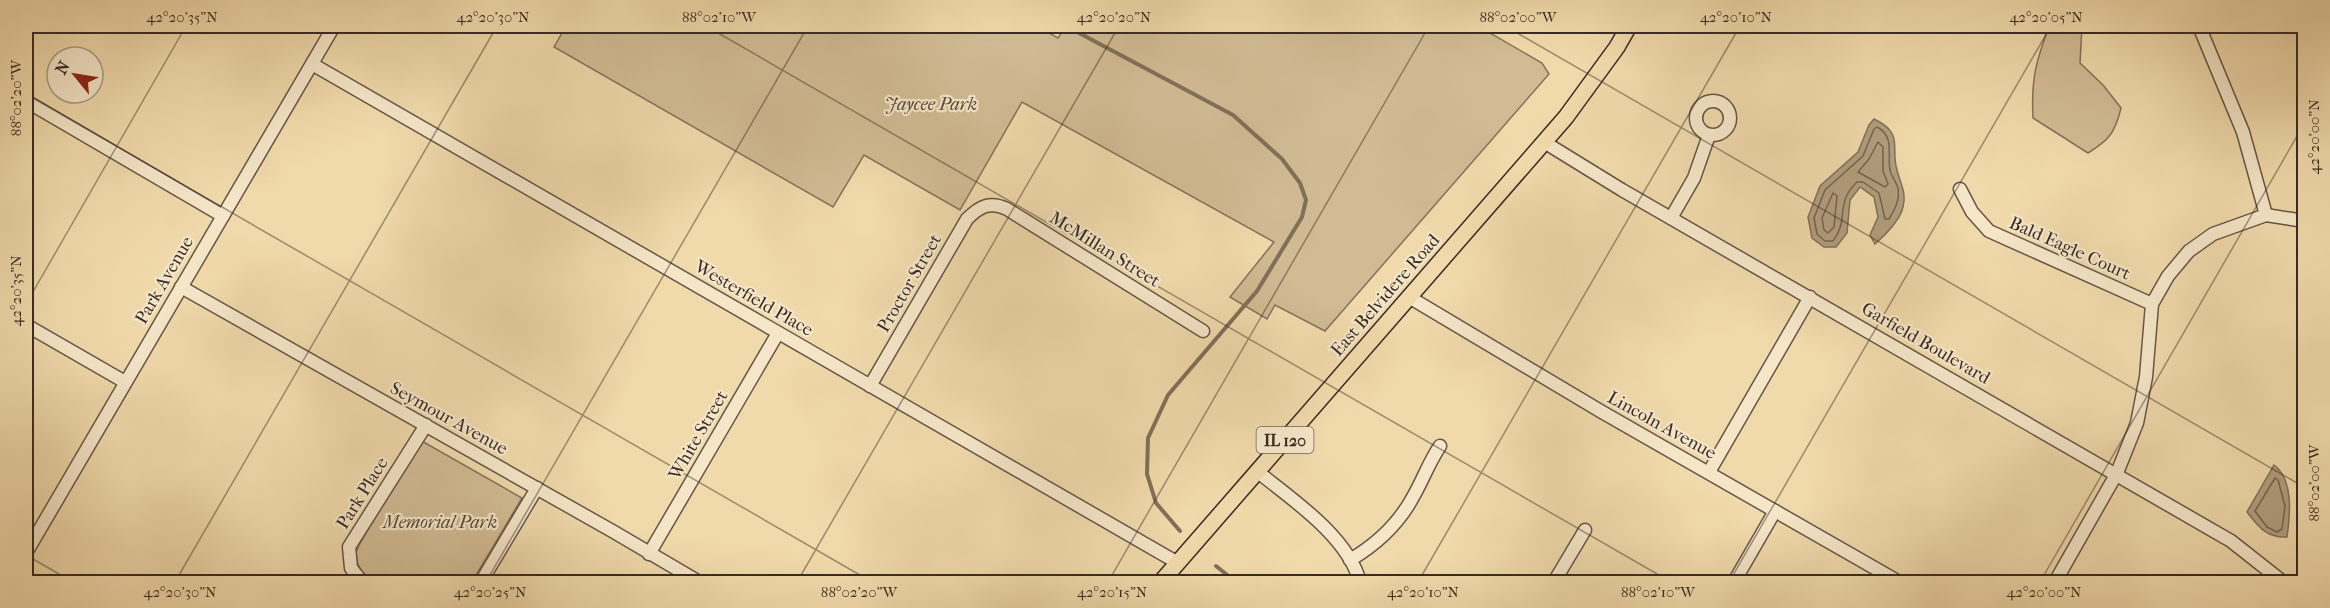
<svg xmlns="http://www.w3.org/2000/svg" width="2330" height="608" font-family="'IM FELL French Canon',serif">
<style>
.green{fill:#d1bb94;stroke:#84725c;stroke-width:1.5}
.water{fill:#b19e7d;stroke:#817059;stroke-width:1.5}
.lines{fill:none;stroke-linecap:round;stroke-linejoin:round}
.shore{stroke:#746450;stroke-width:1.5}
.stream{stroke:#817059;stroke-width:4}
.minor-casing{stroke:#665646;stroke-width:15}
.major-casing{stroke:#382a24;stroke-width:18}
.minor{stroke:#f5e6c8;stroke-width:12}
.major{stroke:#f0d9ab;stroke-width:15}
.ticks{fill:none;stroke:#382a24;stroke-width:1.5;stroke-opacity:0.45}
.labels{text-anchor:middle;stroke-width:4.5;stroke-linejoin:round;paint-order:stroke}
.shield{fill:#f5e6c8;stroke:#716255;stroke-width:1.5}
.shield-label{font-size:16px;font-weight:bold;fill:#382a24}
.park-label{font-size:18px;font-style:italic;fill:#57473a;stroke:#f5e6c8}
.street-label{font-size:18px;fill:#382a24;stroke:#f5e6c8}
.neatline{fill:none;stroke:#382a24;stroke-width:2}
.ticks-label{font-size:15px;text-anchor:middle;fill:#382a24}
</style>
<rect width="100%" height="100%" fill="#f0d9ab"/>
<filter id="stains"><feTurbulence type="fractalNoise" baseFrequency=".00333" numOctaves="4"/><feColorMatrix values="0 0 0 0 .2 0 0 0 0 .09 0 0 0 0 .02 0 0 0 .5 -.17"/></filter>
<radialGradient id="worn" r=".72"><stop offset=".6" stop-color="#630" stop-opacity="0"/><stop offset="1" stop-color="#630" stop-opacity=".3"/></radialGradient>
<g class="green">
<path d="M566,26H1037L1058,38L1066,26H1478L1542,63L1549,74L1325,331L1275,305L1267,319L1230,297L1274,242L1022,102L960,210L864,155L833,207L554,47Z"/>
<path d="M2049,26H2082L2080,63L2103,85L2121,108C2115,133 2109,140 2088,153L2033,118C2031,78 2036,62 2049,26Z"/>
<path d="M420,440L522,498L472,582H376L362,572L357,562L356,553L359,545Z"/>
</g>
<g class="water">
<path d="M1874,119C1905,134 1890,147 1897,170C1900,183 1907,193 1903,207C1900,221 1885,235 1875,244L1870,235L1878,217L1874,197L1860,187L1850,200L1847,233L1836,247H1824L1812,238L1808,217L1820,186L1858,152L1869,125Z"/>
<path d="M2274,465C2294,480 2290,515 2287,537C2266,538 2259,527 2247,512Z"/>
</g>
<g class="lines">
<g class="shore">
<path d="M1877,127C1895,136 1887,155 1890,170C1891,176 1896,181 1898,188C1900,200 1895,209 1889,219H1885L1879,193L1863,182H1857C1834,204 1850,219 1833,241H1825L1817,234L1814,218L1825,190L1863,156L1874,129Z"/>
<path d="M1878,142L1883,147V171L1888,184L1885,187L1858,172L1869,159Z"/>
<path d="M1833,193L1837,196L1834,227L1828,233L1824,230L1822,218Z"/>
<path d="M2275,478L2278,480L2285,506L2282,529L2277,532L2267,527L2255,511Z"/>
</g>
<g class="stream">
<path d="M1066,26L1233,115L1282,159L1300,183L1306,200L1302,217L1257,291L1168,395L1148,438L1147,474L1156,503L1180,531"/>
<path d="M1216,566L1236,582"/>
</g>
<g class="minor-casing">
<g id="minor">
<path d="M2199,26L2243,132L2266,215"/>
<path d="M312,64L1178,563"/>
<circle cx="1713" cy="118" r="17"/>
<path d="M26,101L223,216"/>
<path d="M1544,142L1622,190L2231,541L2283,582"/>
<path d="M1960,189L1972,212L1989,231L2152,304"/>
<path d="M1671,218L1694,178L1709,135"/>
<path d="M181,287L614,532L699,582"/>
<path d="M1409,297L1602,412L1899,582"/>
<path d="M26,325L125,382"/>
<path d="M870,386L967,219C980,206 990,201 1007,209L1203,331"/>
<path d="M1258,472C1293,500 1348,537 1360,582"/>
<path d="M1709,472L1810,297"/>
<path d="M26,553L334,26"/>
<path d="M649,554L778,333"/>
<path d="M1350,560C1377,544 1398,525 1413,497C1423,480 1429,462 1440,446"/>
<path d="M362,582L351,568L349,547L426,425"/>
<path d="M481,582L537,488"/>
<path d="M1554,582L1585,530"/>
<path d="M1734,582L1775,511"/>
<path d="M2055,582L2117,473L2137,423L2146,377L2152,304L2168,276L2189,251L2213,234L2266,215L2304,221"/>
</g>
</g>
<g class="major-casing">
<path id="major" d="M1161,582L1566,117L1617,47L1629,26"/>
</g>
<use href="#minor" class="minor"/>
<use href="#major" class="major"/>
</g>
<path class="ticks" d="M706,26L1671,582M1505,26L2304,487M26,94L872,582M26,304L186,26M26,555L73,582M175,582L497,26M486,582L808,26M797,582L1119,26M1108,582L1429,26M1418,582L1740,26M1729,582L2051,26M2040,582L2304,124"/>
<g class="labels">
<rect class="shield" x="1256.5" y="427" width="57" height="26" rx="4.5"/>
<g class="shield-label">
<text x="1285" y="446">IL 120</text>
</g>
<g class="park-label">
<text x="931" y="110">Jaycee Park</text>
<text x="440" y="528">Memorial Park</text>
</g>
<g class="street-label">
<text transform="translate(2070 248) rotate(24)" y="6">Bald Eagle Court</text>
<text transform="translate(1105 249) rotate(32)" y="6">McMillan Street</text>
<text transform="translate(164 280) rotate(-60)" y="6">Park Avenue</text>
<text transform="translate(909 283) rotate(-60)" y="6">Proctor Street</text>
<text transform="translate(1385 295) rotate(-49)" y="6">East Belvidere Road</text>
<text transform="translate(754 298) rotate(30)" y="6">Westerfield Place</text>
<text transform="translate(1926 343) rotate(30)" y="6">Garfield Boulevard</text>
<text transform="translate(449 418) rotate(29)" y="6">Seymour Avenue</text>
<text transform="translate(1662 425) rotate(29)" y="6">Lincoln Avenue</text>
<text transform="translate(698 435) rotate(-60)" y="6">White Street</text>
<text transform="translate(362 493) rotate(-58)" y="6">Park Place</text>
</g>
</g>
<rect width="2330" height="608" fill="none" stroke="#f0d9ab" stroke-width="66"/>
<g transform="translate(75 75) rotate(300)"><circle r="28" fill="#f5e6c8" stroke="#a99b86" stroke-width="1.5"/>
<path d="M0-4.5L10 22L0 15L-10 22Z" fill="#8f2418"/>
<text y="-9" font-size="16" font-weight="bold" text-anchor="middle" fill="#382a24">N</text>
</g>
<rect x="33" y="33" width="2264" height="542" class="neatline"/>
<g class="ticks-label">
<text x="182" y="22">42°20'35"N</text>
<text x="493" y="22">42°20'30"N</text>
<text x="719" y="22">88°02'10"W</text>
<text x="1114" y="22">42°20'20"N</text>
<text x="1518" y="22">88°02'00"W</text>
<text x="1736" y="22">42°20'10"N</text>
<text x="2046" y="22">42°20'05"N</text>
<text transform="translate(16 98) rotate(-90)" y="5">88°02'20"W</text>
<text transform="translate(2314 137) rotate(-90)" y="5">42°20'00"N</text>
<text transform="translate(16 291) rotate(-90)" y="5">42°20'35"N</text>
<text transform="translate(2314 483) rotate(-90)" y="5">88°02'00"W</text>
<text x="180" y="597">42°20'30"N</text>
<text x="490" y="597">42°20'25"N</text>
<text x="859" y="597">88°02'20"W</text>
<text x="1112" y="597">42°20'15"N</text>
<text x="1423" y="597">42°20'10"N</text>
<text x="1658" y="597">88°02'10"W</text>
<text x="2044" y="597">42°20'00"N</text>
</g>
<rect width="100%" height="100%" filter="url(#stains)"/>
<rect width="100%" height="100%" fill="url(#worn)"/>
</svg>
